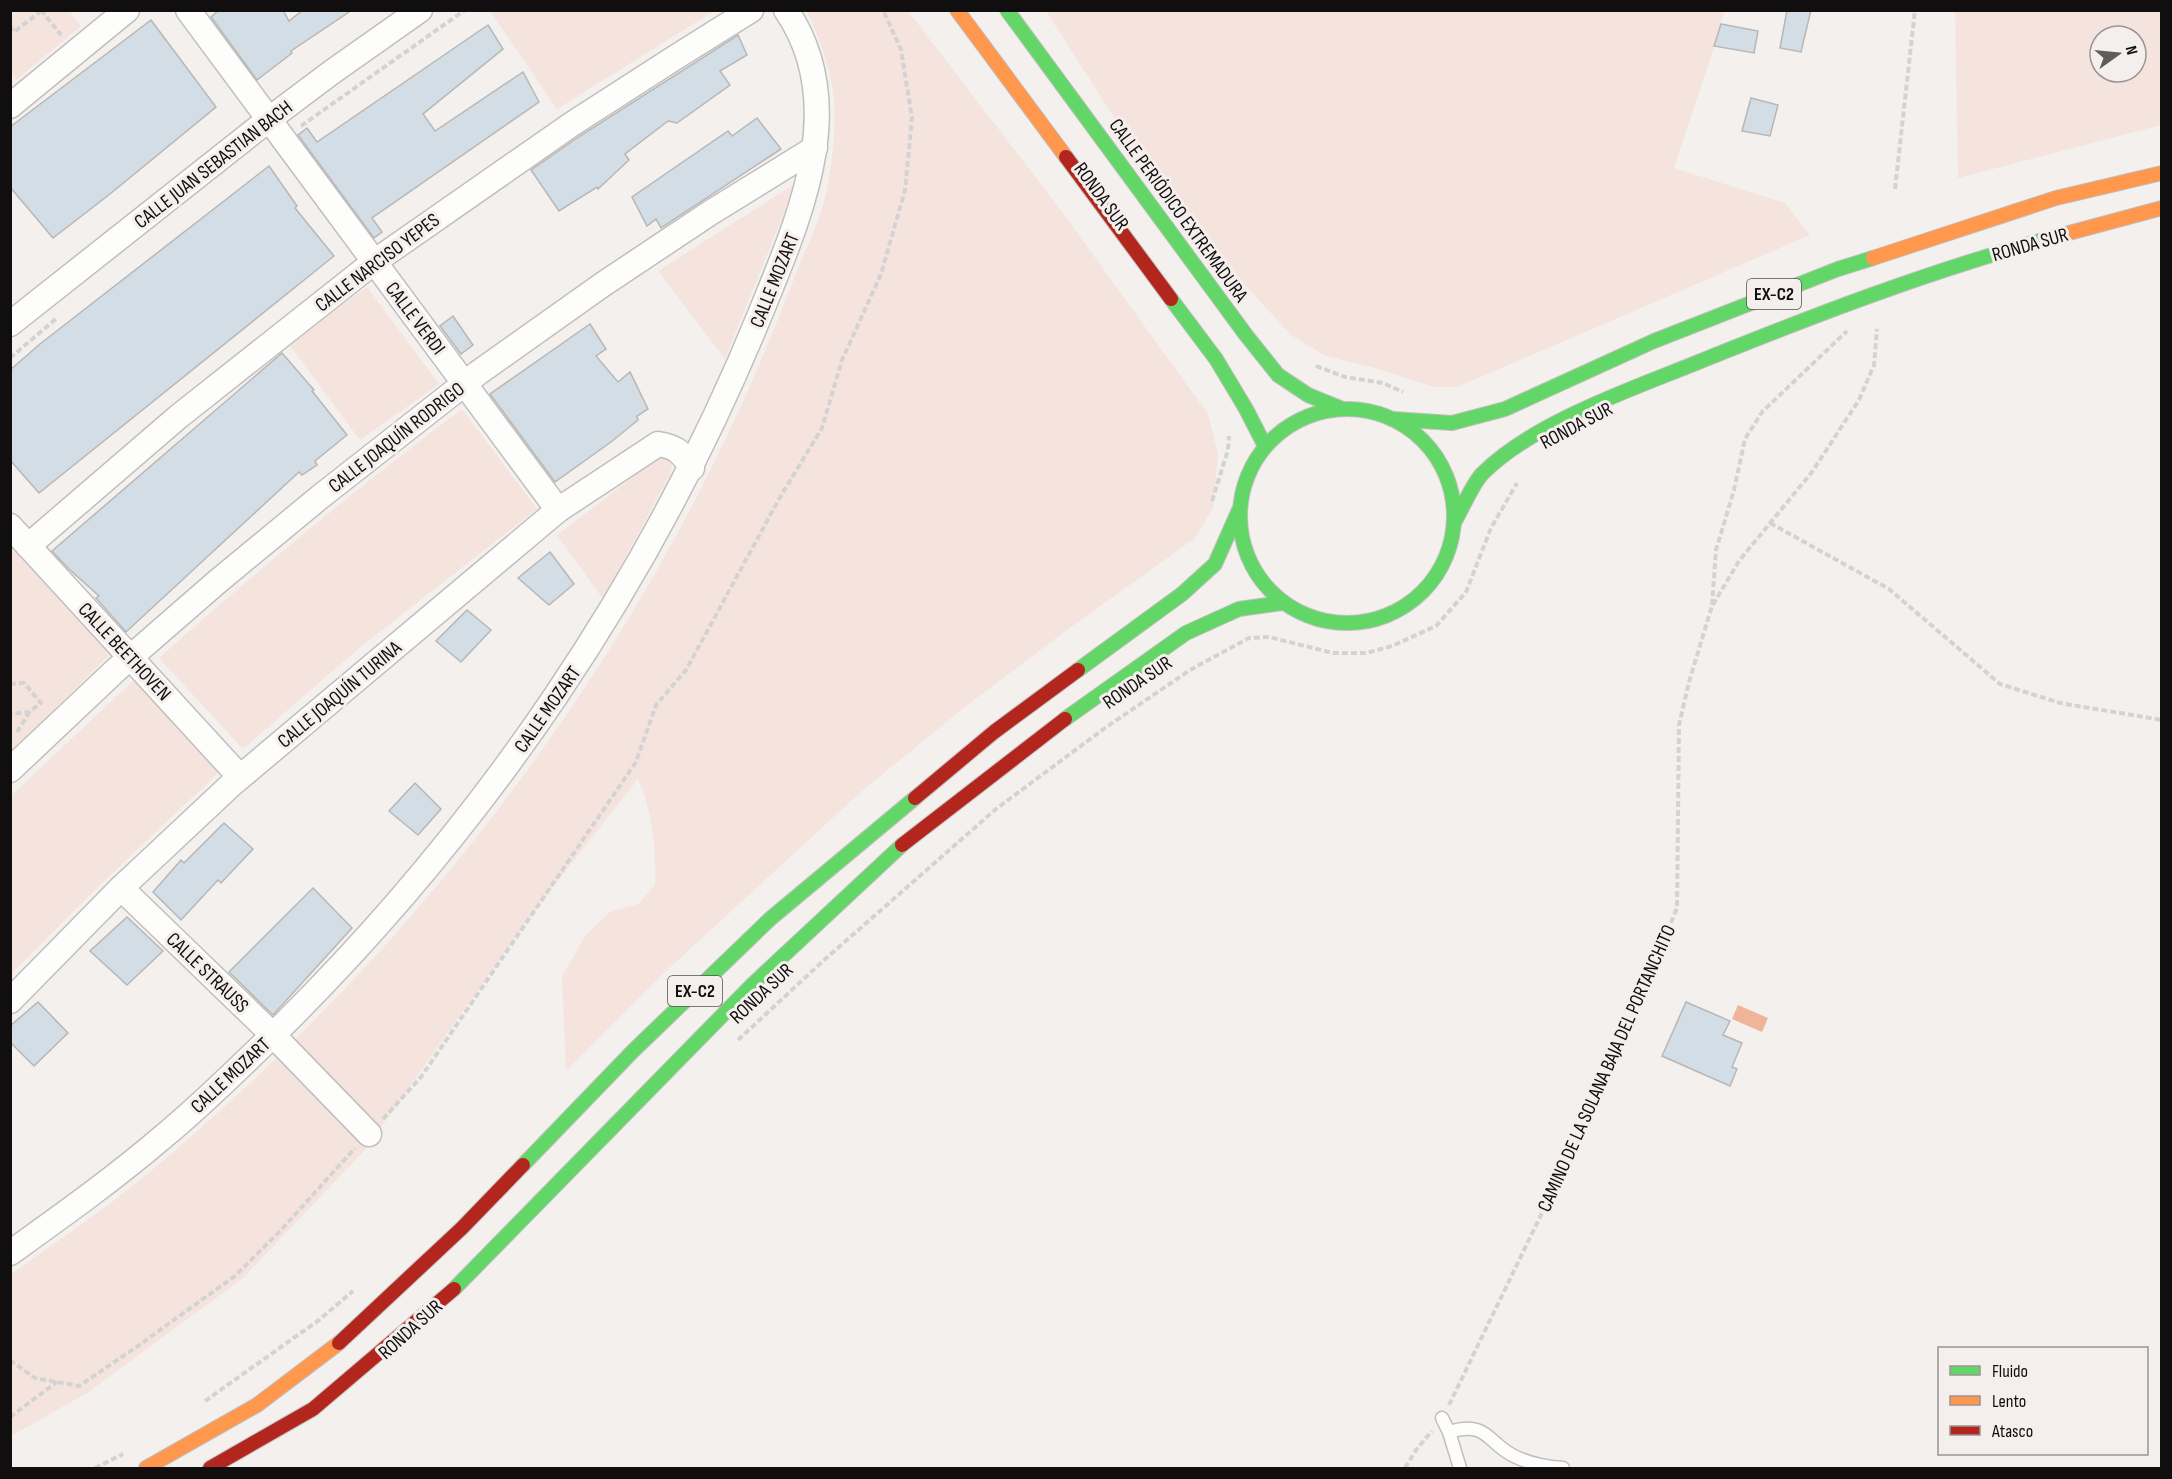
<svg xmlns="http://www.w3.org/2000/svg" width="2172" height="1479" font-family="'Sofia Sans Condensed',sans-serif">
<style>
.green{fill:#f5e4dd;fill-rule:evenodd}
.water{fill:#eeb599}
.building{fill:#d3dde5;stroke:#b7b7b6;stroke-width:1.5}
.lines{fill:none;stroke-linecap:round;stroke-linejoin:round}
.lane-casing{stroke:#c1bfbe;stroke-width:15}
.street-casing{stroke:#c1bfbe;stroke-width:27}
.fast-casing{stroke:#c1bfbe;stroke-width:16}
.slow-casing{stroke:#c1bfbe;stroke-width:16}
.jam-casing{stroke:#c1bfbe;stroke-width:16}
.path{stroke:#d4d3d3;stroke-width:4;stroke-dasharray:6 3;stroke-linecap:butt}
.lane{stroke:#fdfdfc;stroke-width:12}
.street{stroke:#fdfdfc;stroke-width:24}
.fast{stroke:#63d668;stroke-width:14}
.slow{stroke:#ff974d;stroke-width:14}
.jam{stroke:#b3261e;stroke-width:14}
.labels{text-anchor:middle;stroke-width:6;stroke-linejoin:round;paint-order:stroke}
.shield{fill:#f4efed;stroke:#545251;stroke-width:1.5}
.shield-label{font-size:18px;font-weight:bold;fill:#100e0e}
.street-label{font-size:20px;fill:#100e0e;stroke:#f4efed}
</style>
<rect width="100%" height="100%" fill="#f3f0ee"/>
<g class="green">
<path d="M10,11H69L81,26L16,80L11,70Z"/>
<path d="M490,11H714L557,109Z"/>
<path d="M807,11H908L1060,209L1208,414L1218,454L1213,508L1195,538L1064,632L966,706L862,791L666,971L566,1071L562,976L586,935L610,912L638,904L655,885C656,848 653,812 638,779L531,915L364,1151L242,1279L87,1393L11,1436L10,1275C55,1243 101,1212 144,1177C409,956 624,681 760,363C773,331 786,300 798,268C807,246 818,224 824,202C832,169 836,134 834,101C832,70 819,38 807,11Z"/>
<path d="M1046,11H1724L1719,33L1674,168L1785,203L1810,235L1457,387H1434L1379,369L1326,356L1291,335L1233,272L1112,114Z"/>
<path d="M1955,11H2161V125L1958,178ZM2100,36H2136V72H2100Z"/>
<path d="M796,183L725,359L658,271Z"/>
<path d="M367,287L439,384L360,440L288,343Z"/>
<path d="M462,409L537,509L359,648L243,749L159,658C257,571 357,488 462,409Z"/>
<path d="M661,456L671,462L672,467L669,476L603,599L557,535Z"/>
<path d="M11,543L110,654L11,753Z"/>
<path d="M136,678L219,772L103,882L12,973L11,796Z"/>
</g>
<path class="water" d="M1738,1005L1768,1018L1762,1032L1732,1019Z"/>
<g class="building">
<path d="M219,10H283L289,21L303,10H352L291,51L292,53L257,80L211,17Z"/>
<path d="M1787,10H1811L1801,52L1780,48Z"/>
<path d="M151,20L216,107L110,194L53,238L10,187V127Z"/>
<path d="M1721,24L1758,31L1754,53L1714,46Z"/>
<path d="M488,25L503,49L423,114L435,131L523,72L539,102L372,218L382,232L374,238L298,135L307,128L317,142Z"/>
<path d="M738,35L747,55L720,71L730,85L677,123L668,121L625,154L629,160L598,189L597,187L559,211L531,170L580,136Z"/>
<path d="M1751,98L1778,105L1770,136L1742,131Z"/>
<path d="M757,118L781,149L661,228L656,219L647,226L632,197L728,131L732,136Z"/>
<path d="M269,166L297,206L295,208L334,256L39,493L10,460V370L40,344Z"/>
<path d="M453,316L473,345L461,354L440,326Z"/>
<path d="M590,324L606,349L596,356L618,382L630,372L648,409L637,416L638,420L611,442L555,482L490,394Z"/>
<path d="M282,353L314,390L312,391L347,435L315,461L317,465L302,475L299,472L126,632L96,598L99,596L69,569L52,551Z"/>
<path d="M550,552L574,584L549,605L518,578Z"/>
<path d="M467,610L491,630L461,662L436,641Z"/>
<path d="M415,783L441,809L418,835L389,811Z"/>
<path d="M224,823L253,849L221,883L218,880L181,920L153,892L181,860L184,863Z"/>
<path d="M313,888L352,928L273,1015L229,972Z"/>
<path d="M127,917L163,951L127,985L90,951Z"/>
<path d="M38,1002L68,1033L34,1066L10,1042V1026Z"/>
<path d="M1686,1002L1730,1021L1723,1035L1742,1043L1732,1067L1737,1069L1730,1086L1662,1056Z"/>
</g>
<g class="lines">
<g class="lane-casing">
<g id="lane">
<path d="M1442,1418L1449,1432L1460,1468"/>
<path d="M1449,1432C1489,1420 1487,1444 1516,1457C1531,1464 1547,1467 1563,1468"/>
</g>
</g>
<g class="street-casing">
<g id="street">
<path d="M188,10L558,510"/>
<path d="M10,106L127,10"/>
<path d="M10,324L268,120L332,72L420,10"/>
<path d="M10,526L240,777"/>
<path d="M28,546L178,417L374,262L572,124L676,57L751,10"/>
<path d="M10,770L117,669L217,582L320,497L478,373L602,285L710,213L815,148"/>
<path d="M121,888L273,1035L369,1134"/>
<path d="M10,1001L121,888L232,784L558,510L658,444C677,447 681,452 692,468"/>
<path d="M10,1253C63,1215 115,1178 164,1136C204,1103 240,1067 277,1031C485,826 651,582 761,312C799,218 851,105 786,10"/>
</g>
</g>
<g class="fast-casing">
<g id="fast">
<path d="M1007,10L1246,335L1278,375L1308,395L1340,408"/>
<path d="M1171,299L1216,359L1246,409L1265,446"/>
<circle cx="1347" cy="516" r="107"/>
<path d="M1393,419L1452,423L1505,409L1654,341L1838,269L1873,258"/>
<path d="M1455,521C1463,507 1472,485 1482,474C1529,426 1623,392 1686,367C1807,318 1928,271 2054,237"/>
<path d="M1078,670L1182,594L1215,564L1239,510"/>
<path d="M1065,719L1186,633L1239,609L1282,603"/>
<path d="M523,1165L633,1051L770,919L915,798"/>
<path d="M454,1289L753,984L902,845"/>
</g>
</g>
<g class="slow-casing">
<g id="slow">
<path d="M957,10L1066,157"/>
<path d="M2054,237L2162,208"/>
<path d="M1873,258L2056,198L2162,173"/>
<path d="M146,1468L257,1405L339,1343"/>
</g>
</g>
<g class="jam-casing">
<g id="jam">
<path d="M1066,157L1171,299"/>
<path d="M915,798L994,732L1078,670"/>
<path d="M902,845L1065,719"/>
<path d="M339,1343L462,1228L523,1165"/>
<path d="M210,1468L313,1409L454,1289"/>
</g>
</g>
<g class="path">
<path d="M41,10L61,35"/>
<path d="M10,26L14,32L41,11"/>
<path d="M301,126L465,10"/>
<path d="M1895,189L1915,10"/>
<path d="M10,358L57,318"/>
<path d="M1316,366L1345,377L1383,383L1403,392"/>
<path d="M1212,501L1228,450L1229,436"/>
<path d="M1770,523L1889,589L2000,684L2060,703L2162,720"/>
<path d="M1712,605L1716,550L1734,490L1745,439L1762,412L1847,331"/>
<path d="M10,684L24,683L41,703L29,712L10,714"/>
<path d="M17,732L29,713"/>
<path d="M738,1040L823,961L996,809L1105,728L1190,670L1249,638L1269,637L1333,653H1366L1392,646L1436,626L1466,592L1491,528L1517,483"/>
<path d="M383,1119L421,1077L636,762L656,705L686,670L779,499L822,428L842,360L881,274L905,190L912,118L901,50L883,10"/>
<path d="M10,1360L35,1378L79,1386L135,1348L235,1276L282,1229L355,1148"/>
<path d="M205,1401L319,1320L353,1291"/>
<path d="M1449,1405L1571,1153L1618,1050L1677,908L1679,725L1689,682L1712,606L1739,561L1812,472L1859,400L1874,365L1877,329"/>
<path d="M10,1417L57,1382"/>
<path d="M95,1468L123,1454"/>
<path d="M1405,1468L1416,1450L1432,1431"/>
</g>
<use href="#lane" class="lane"/>
<use href="#street" class="street"/>
<use href="#fast" class="fast"/>
<use href="#slow" class="slow"/>
<use href="#jam" class="jam"/>
</g>
<g class="labels">
<g class="shield">
<rect x="1747" y="279" width="54" height="30" rx="4.5"/>
<rect x="668" y="976" width="54" height="30" rx="4.5"/>
</g>
<g class="shield-label">
<text x="1774" y="300">EX-C2</text>
<text x="695" y="997">EX-C2</text>
</g>
<g class="street-label">
<text transform="translate(213 164) rotate(-38)" y="7">CALLE JUAN SEBASTIAN BACH</text>
<text transform="translate(1102 196) rotate(54)" y="7">RONDA SUR</text>
<text transform="translate(1179 210) rotate(54)" y="7">CALLE PERIÓDICO EXTREMADURA</text>
<text transform="translate(2030 244) rotate(-16)" y="7">RONDA SUR</text>
<text transform="translate(377 262) rotate(-37)" y="7">CALLE NARCISO YEPES</text>
<text transform="translate(774 280) rotate(-68)" y="7">CALLE MOZART</text>
<text transform="translate(416 318) rotate(53)" y="7">CALLE VERDI</text>
<text transform="translate(1576 425) rotate(-28)" y="7">RONDA SUR</text>
<text transform="translate(396 437) rotate(-38)" y="7">CALLE JOAQUÍN RODRIGO</text>
<text transform="translate(125 651) rotate(47)" y="7">CALLE BEETHOVEN</text>
<text transform="translate(1137 682) rotate(-34)" y="7">RONDA SUR</text>
<text transform="translate(339 694) rotate(-40)" y="7">CALLE JOAQUÍN TURINA</text>
<text transform="translate(547 709) rotate(-55)" y="7">CALLE MOZART</text>
<text transform="translate(208 972) rotate(44)" y="7">CALLE STRAUSS</text>
<text transform="translate(761 993) rotate(-43)" y="7">RONDA SUR</text>
<text transform="translate(1606 1068) rotate(-66)" y="7">CAMINO DE LA SOLANA BAJA DEL PORTANCHITO</text>
<text transform="translate(230 1075) rotate(-43)" y="7">CALLE MOZART</text>
<text transform="translate(410 1329) rotate(-42)" y="7">RONDA SUR</text>
</g>
</g>
<rect width="2172" height="1479" fill="none" stroke="#100e0e" stroke-width="24"/>
<rect x="1938" y="1347" width="210" height="108" fill="#f4efed" stroke="#999594" stroke-width="1.5"/>
<rect x="1950" y="1366" width="30" height="9" fill="#63d668" stroke="#999594" stroke-width="1.5"/>
<text x="1992" y="1377" font-size="18" fill="#100e0e">Fluido</text>
<rect x="1950" y="1396" width="30" height="9" fill="#ff974d" stroke="#999594" stroke-width="1.5"/>
<text x="1992" y="1407" font-size="18" fill="#100e0e">Lento</text>
<rect x="1950" y="1426" width="30" height="9" fill="#b3261e" stroke="#999594" stroke-width="1.5"/>
<text x="1992" y="1437" font-size="18" fill="#100e0e">Atasco</text>
<g transform="translate(2118 54) rotate(75)"><circle r="28" fill="#f4efed" stroke="#999594" stroke-width="1.5"/>
<path d="M0-4.5L10 22L0 15L-10 22Z" fill="#5f5d5c"/>
<text y="-9" font-size="16" font-weight="bold" text-anchor="middle" fill="#100e0e">N</text>
</g>
</svg>
